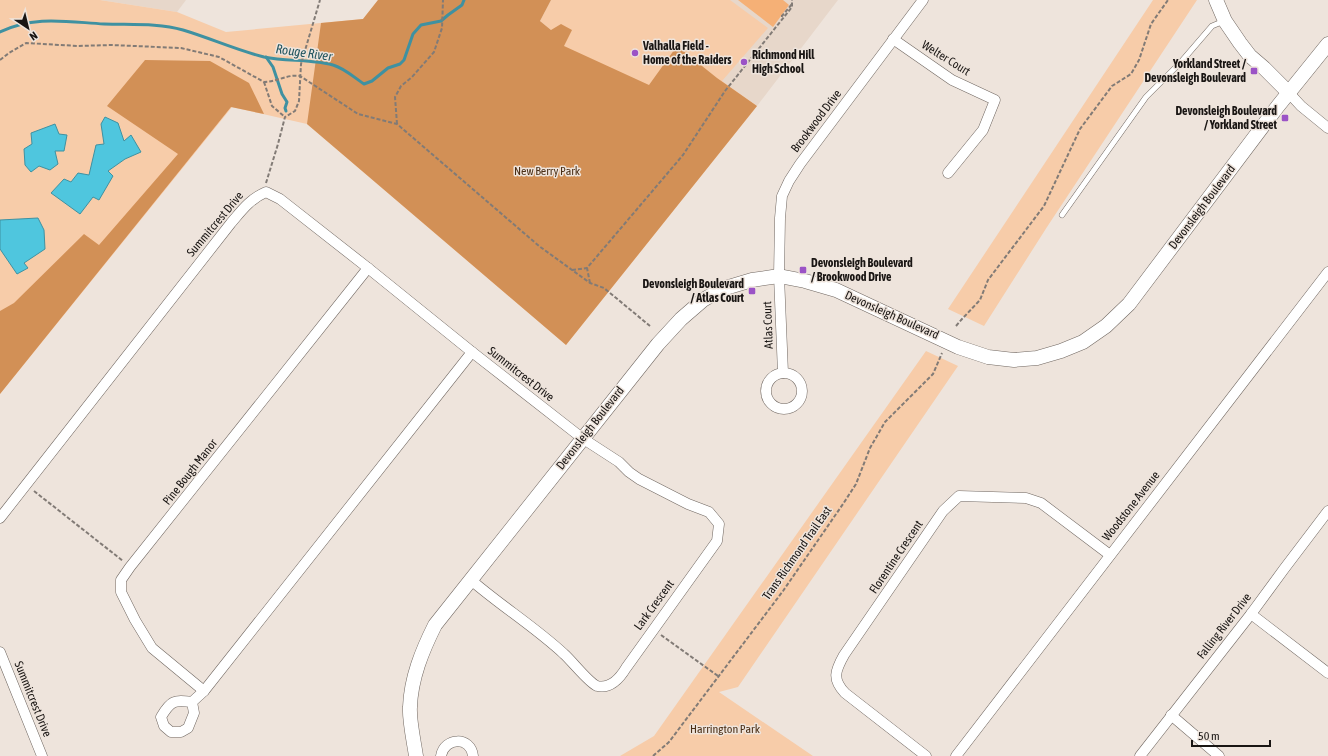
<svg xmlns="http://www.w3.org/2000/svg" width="1328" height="756" font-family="'Asap Condensed',sans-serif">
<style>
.built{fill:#e7d7ca}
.green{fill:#f7cca9}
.forest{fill:#d29056}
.water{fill:#4fc6de;stroke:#3f91a1}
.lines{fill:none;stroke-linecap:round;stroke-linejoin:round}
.stream{stroke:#3f91a1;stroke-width:3}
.building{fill:#f5b076}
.lane-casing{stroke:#706761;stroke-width:6}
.street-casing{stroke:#706761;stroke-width:11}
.secondary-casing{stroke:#706761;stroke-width:15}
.path{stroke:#827b76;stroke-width:2;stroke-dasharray:4 2;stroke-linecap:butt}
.lane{stroke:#fff;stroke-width:5}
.street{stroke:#fff;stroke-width:10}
.secondary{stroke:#fff;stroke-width:14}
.poi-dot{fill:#9b53c6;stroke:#eee4dc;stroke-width:1.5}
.labels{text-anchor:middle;stroke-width:3;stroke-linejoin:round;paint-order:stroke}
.poi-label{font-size:12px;font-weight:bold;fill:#191513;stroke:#eee4dc;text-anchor:start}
.street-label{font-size:12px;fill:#191513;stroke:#eee4dc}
.park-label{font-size:12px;fill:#4b2f16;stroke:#eee4dc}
.water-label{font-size:13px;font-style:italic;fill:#23555f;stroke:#eee4dc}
</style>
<rect width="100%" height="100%" fill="#eee4dc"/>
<g class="built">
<path d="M100,0H186L177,12Z"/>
<path d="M530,0H838L757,106L717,78L649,85Z"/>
</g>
<g class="green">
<path d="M0,0H100L177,12L226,32L363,19L378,0L551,30L540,21L551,0H730L768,28L722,81L757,106L566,345L307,124L232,107L0,394Z"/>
<path d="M1153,0H1197L1047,227L984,326L948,309Z"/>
<path d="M926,351L958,366L738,687L719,692L813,756H620L654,736Z"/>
</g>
<g class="forest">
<path d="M378,0H551L540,21L551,30L561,24L572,30L564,46L649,85L677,46L717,78L757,106L566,345L307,124L321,23L363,19Z"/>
<path d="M145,60L210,61L249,83L264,114L231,107L0,394V311L14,303L84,234L99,245L178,154L107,106Z"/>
</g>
<g class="water">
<path d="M105,117L118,123L124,141L131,135L141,152L125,159L108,171L113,176L99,200L93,197L80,214L51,193L64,179L71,182L78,173L89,175L96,145L104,144L101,124Z"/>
<path d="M55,124L59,134L67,135L64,151H55L58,164L50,170L39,166L31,172L25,165L24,149L32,144L31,133Z"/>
<path d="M38,218L44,230L45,249L24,263L28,268L17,274L0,249V220Z"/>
</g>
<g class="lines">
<g class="stream">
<path d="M0,32C34,15 68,22 104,24C131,25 158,23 183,30C210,38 236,50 264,57C278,60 292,60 306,61C315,62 325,62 333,65C344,68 355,78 364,84L372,81L388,68L400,64L404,60L413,34L421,25L441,21L448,15L462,5L464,0"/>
<path d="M266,57L273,67L282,94L287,102L285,108L286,111"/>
</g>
</g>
<path class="building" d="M738,0H783L789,5L773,27Z"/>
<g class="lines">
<g class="lane-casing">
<path id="lane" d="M1062,215L1146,97L1181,62L1212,26L1224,21"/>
</g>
<g class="street-casing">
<g id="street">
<path d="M893,39L952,80L995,100L983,130L948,173"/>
<path d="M1289,93L1301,106L1328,128"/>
<circle cx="784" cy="391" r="18"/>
<path d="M783,373L779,276L780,218L782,196L789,181L800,164L923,0"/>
<path d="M0,518L231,223C242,210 250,199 266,192L280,199L368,268L472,352L582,438L619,462L629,472L639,479L688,504L709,512L719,524L717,541L626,668C620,678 610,689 597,686C589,683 572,661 564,654C535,627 501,606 471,580"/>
<path d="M1251,614L1328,673"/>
<path d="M0,652L42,756"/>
<path d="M204,691L152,648L135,620L121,592V580L130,567L368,268"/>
<path d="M192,702L194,713L188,728L181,732H171L164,726L161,717C171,700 174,700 192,702L204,691L472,352"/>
<path d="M1171,715L1219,756"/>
<path d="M441,756C444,737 471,736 473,756"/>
<path d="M926,756L845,693C832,679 835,671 844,655L943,511L959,496L1026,498L1041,503L1110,555"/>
<path d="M956,756L1328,272"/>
<path d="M1140,756L1251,614L1284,569L1328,511"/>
</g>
</g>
<g class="secondary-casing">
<g id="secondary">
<path d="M1216,0L1225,21L1240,43L1250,56L1264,68L1289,93"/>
<path d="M416,756C414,742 409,720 410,707C411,678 422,651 435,625L658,344L681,319L703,300L722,289L752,280L779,276L805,281L836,290L958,347L988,357L1014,360L1037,358L1061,351L1083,342L1106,326L1129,304L1278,106L1328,44"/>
</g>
</g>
<g class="path">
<path d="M781,16H782L792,4"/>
<path d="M0,60L9,53L26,43L78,46L111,45L181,48L219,57L264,82C277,82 287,74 300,76L358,114L397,124L539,246L590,283L604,288L650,326"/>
<path d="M264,82L272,106L285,117"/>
<path d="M397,124L395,97L401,86L412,77L434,52L442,28L443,0"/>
<path d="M266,183L278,144L285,117L295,111L299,101L301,64L320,0"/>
<path d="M572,270L587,268"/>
<path d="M590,283L587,268L683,155L725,91L792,7V0"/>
<path d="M956,326L962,319L980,300L988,280L1044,206L1080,129L1112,86L1131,74L1139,60L1151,24L1168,0"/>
<path d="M34,491L123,561"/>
<path d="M661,635L718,676"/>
<path d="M653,756L669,742L783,591L843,504L856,484L870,448L885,422L933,374L942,353"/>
</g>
<use href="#lane" class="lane"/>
<use href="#street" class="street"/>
<use href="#secondary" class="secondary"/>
</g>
<g class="poi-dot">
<circle cx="635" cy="53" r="4"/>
<circle cx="744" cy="62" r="4"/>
<rect x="1250" y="67" width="8" height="8" rx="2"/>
<rect x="1281" y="114" width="8" height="8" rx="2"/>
<rect x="799" y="266" width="8" height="8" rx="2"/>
<rect x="748" y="287" width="8" height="8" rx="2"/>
</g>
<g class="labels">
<g class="poi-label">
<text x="643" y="50">Valhalla Field -<tspan x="643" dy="14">Home of the Raiders</tspan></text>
<text x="752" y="59">Richmond Hill<tspan x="752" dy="14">High School</tspan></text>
<text x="1246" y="68" text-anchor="end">Yorkland Street /<tspan x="1246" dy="14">Devonsleigh Boulevard</tspan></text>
<text x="1277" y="115" text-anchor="end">Devonsleigh Boulevard<tspan x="1277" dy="14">/ Yorkland Street</tspan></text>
<text x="811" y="267">Devonsleigh Boulevard<tspan x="811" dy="14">/ Brookwood Drive</tspan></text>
<text x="744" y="288" text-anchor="end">Devonsleigh Boulevard<tspan x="744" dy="14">/ Atlas Court</tspan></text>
</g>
<g class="street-label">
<text transform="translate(946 58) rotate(32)" y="4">Welter Court</text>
<text transform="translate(816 121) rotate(-53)" y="4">Brookwood Drive</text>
<text transform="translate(1202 207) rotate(-53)" y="4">Devonsleigh Boulevard</text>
<text transform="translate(215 224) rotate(-50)" y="4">Summitcrest Drive</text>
<text transform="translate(892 315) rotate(24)" y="4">Devonsleigh Boulevard</text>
<text transform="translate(768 325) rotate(-92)" y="4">Atlas Court</text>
<text transform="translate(521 374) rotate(38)" y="4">Summitcrest Drive</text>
<text transform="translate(590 428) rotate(-52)" y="4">Devonsleigh Boulevard</text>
<text transform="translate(190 472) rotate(-52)" y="4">Pine Bough Manor</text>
<text transform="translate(1131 506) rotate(-52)" y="4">Woodstone Avenue</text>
<text transform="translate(797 553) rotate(-55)" y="4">Trans Richmond Trail East</text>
<text transform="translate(896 557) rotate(-56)" y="4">Florentine Crescent</text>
<text transform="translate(654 605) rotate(-54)" y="4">Lark Crescent</text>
<text transform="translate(1224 626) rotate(-52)" y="4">Falling River Drive</text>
<text transform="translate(33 699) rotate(68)" y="4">Summitcrest Drive</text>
</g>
<g class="park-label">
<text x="547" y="175">New Berry Park</text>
<text x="725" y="733">Harrington Park</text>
</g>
<g class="water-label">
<text transform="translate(304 52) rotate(8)" y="5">Rouge River</text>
</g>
</g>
<g transform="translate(28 28) rotate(145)" stroke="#eee4dc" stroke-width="3" paint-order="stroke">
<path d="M0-3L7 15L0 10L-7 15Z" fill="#191513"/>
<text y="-6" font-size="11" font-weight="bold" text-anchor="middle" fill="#191513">N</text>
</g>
<path d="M1192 740v6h78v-6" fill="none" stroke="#191513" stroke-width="2"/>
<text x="1198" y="740" font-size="12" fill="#191513" stroke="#eee4dc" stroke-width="3" paint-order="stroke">50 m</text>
</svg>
